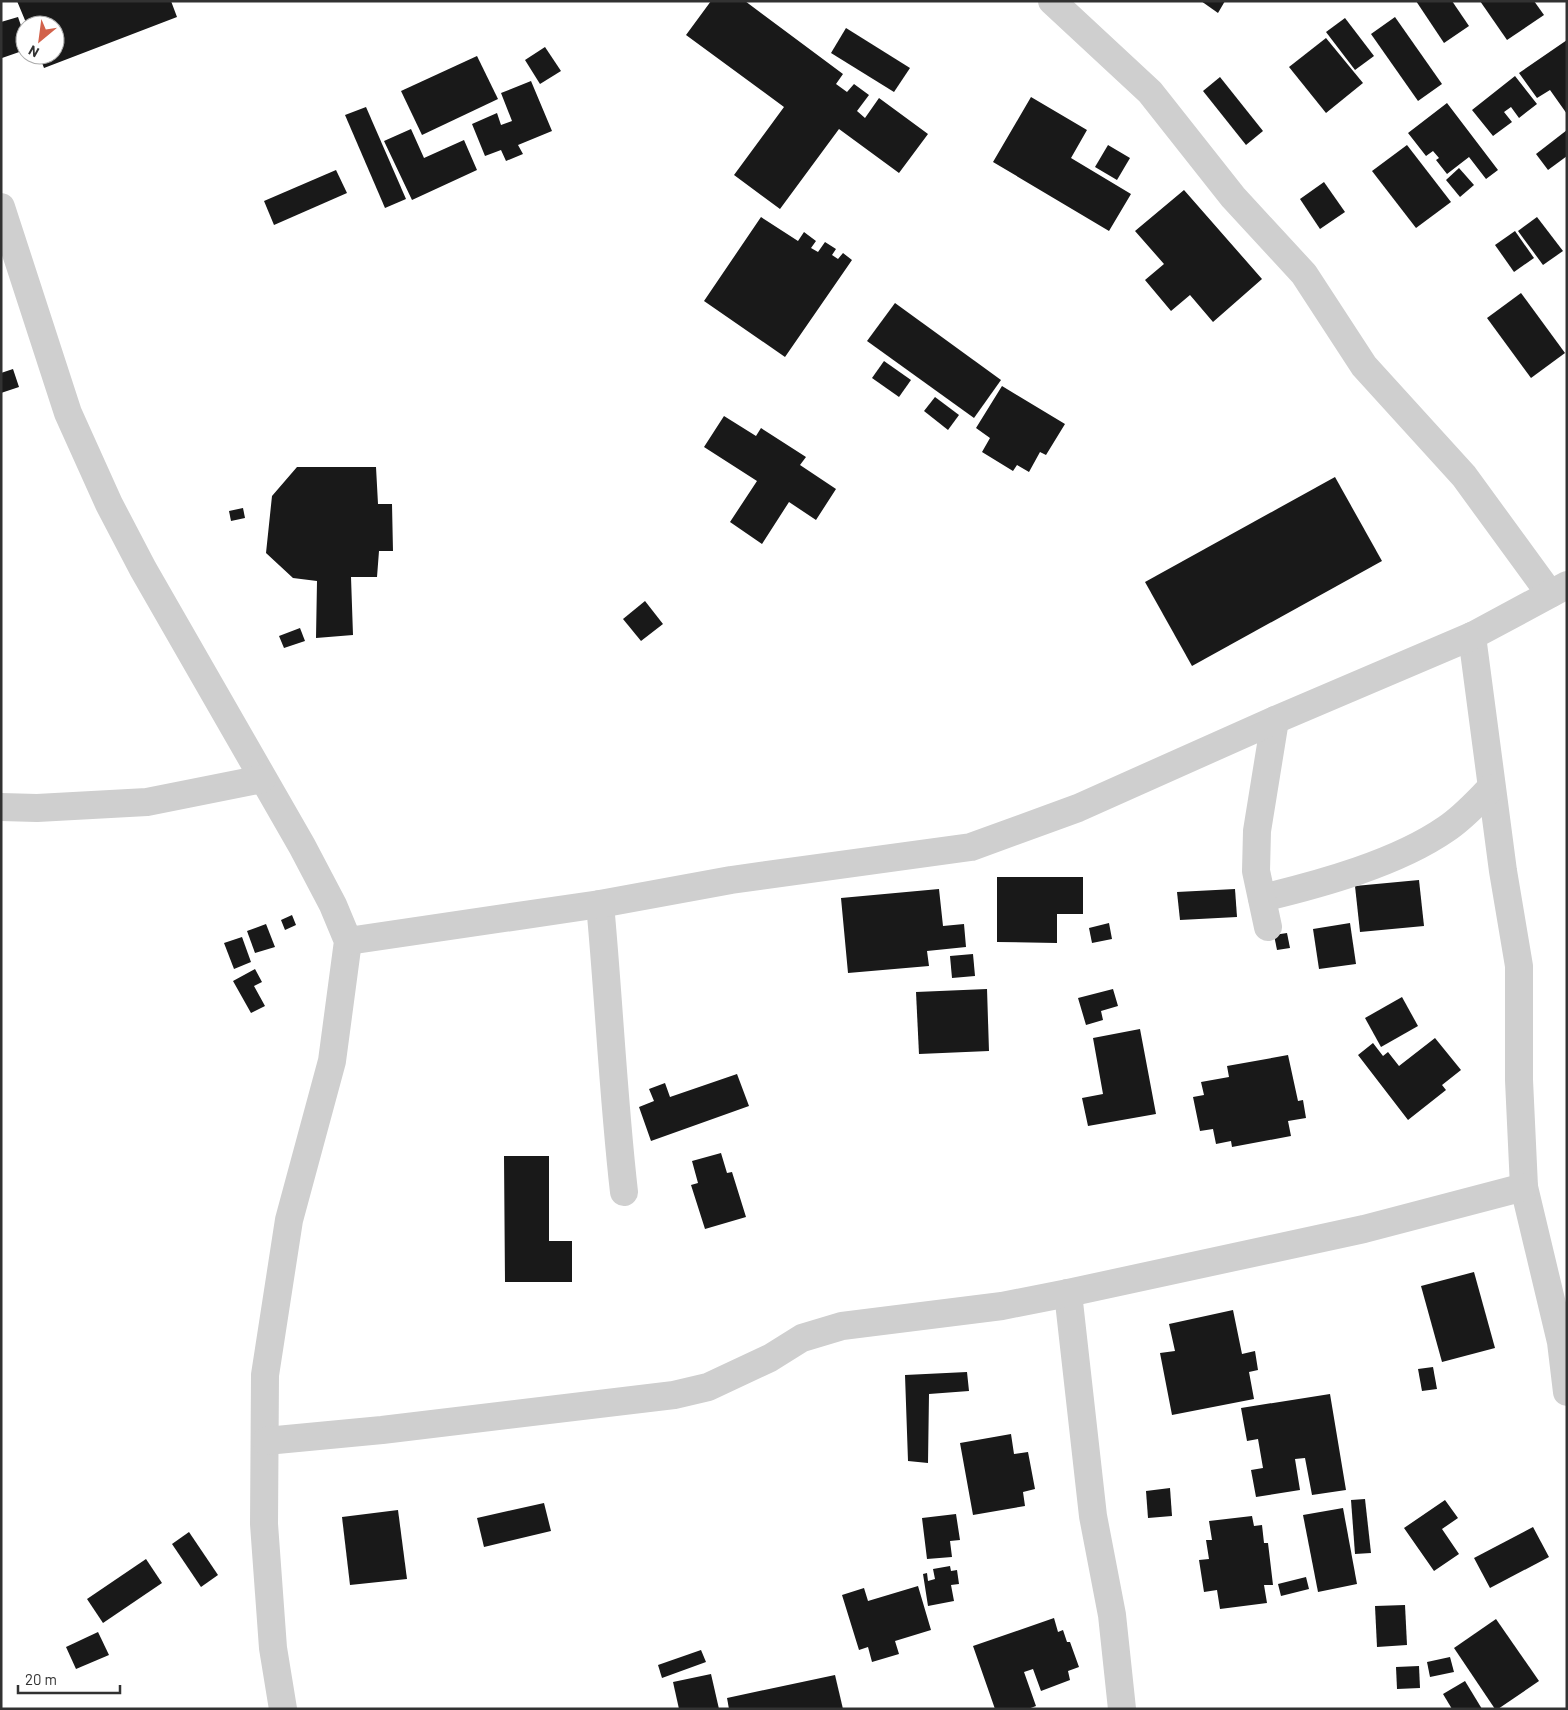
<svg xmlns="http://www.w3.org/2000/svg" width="1568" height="1710" font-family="Barlow,sans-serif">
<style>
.building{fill:#191919}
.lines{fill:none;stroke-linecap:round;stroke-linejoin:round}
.minor{stroke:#cfcfcf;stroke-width:28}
</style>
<rect width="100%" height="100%" fill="#fff"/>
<g class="building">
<path d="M17,1H171L177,17L44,68L39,55H55V25H27Z"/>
<path d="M711,1H745L843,74L836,84L847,92L854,84L869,95L857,111L865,118L879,98L928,134L899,173L839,129L780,209L734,175L784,107L686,35Z"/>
<path d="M1201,1H1225L1218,13Z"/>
<path d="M1416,1H1452L1469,26L1444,43Z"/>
<path d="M1480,1H1534L1544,15L1507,40Z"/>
<path d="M18,17L25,37V50L2,58L1,22Z"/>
<path d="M1395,17L1442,84L1418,101L1371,34Z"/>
<path d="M1345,18L1374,56L1355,70L1326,32Z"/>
<path d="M846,28L910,68L894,92L831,53Z"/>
<path d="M1326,38L1363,83L1326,113L1289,67Z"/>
<path d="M1567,40V114L1550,90L1537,98L1519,73Z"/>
<path d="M545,47L561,71L540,84L525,60Z"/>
<path d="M477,56L498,99L422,135L401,91Z"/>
<path d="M1515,76L1537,104L1519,118L1511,107L1504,112L1512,122L1493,136L1472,110Z"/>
<path d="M1220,77L1263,131L1246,145L1203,91Z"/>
<path d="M531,81L552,131L518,145L523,154L506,161L501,150L485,156L472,124L497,113L501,125L512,121L501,93Z"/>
<path d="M1031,97L1087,130L1071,158L1131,194L1109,231L993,162Z"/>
<path d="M1447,103L1498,170L1486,179L1469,157L1447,174L1436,160L1439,158L1433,151L1426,156L1408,133Z"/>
<path d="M366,107L406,199L385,208L345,115Z"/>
<path d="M411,129L424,158L464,140L477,170L412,200L384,141Z"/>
<path d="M1567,130V156L1548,170L1536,154Z"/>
<path d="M1108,145L1130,158L1117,180L1095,167Z"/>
<path d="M1407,145L1451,202L1416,228L1372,171Z"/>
<path d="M1459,168L1474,185L1460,197L1446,180Z"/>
<path d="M336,170L347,193L274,225L264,201Z"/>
<path d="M1324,182L1345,212L1320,229L1300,199Z"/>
<path d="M1184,190L1262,279L1213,322L1190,295L1171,311L1145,280L1164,264L1135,231Z"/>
<path d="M761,217L798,241L804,232L816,241L811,248L818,252L825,242L836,249L832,255L838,259L843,253L852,260L785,357L704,301Z"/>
<path d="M1537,217L1563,251L1543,265L1518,231Z"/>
<path d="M1515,231L1534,258L1514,272L1495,245Z"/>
<path d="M1521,293L1565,353L1531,378L1487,318Z"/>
<path d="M895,303L1001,380L974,418L867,341Z"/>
<path d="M884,361L911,380L899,397L872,378Z"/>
<path d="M13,369L19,387L1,393V373Z"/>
<path d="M1002,386L1065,424L1046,455L1040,452L1029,472L1017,465L1013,471L982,452L990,438L976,428Z"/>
<path d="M935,397L959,415L948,430L924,411Z"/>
<path d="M724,416L756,436L761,428L806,457L800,465L836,489L816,520L789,502L762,544L730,522L757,481L704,447Z"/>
<path d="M297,467H376L378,504H392L393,551H379L377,577H351L353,635L316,638L317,581L293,578L266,553L272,496Z"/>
<path d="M1335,477L1382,561L1192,666L1145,582Z"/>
<path d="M243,508L245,518L231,521L229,511Z"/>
<path d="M645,601L663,624L641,641L623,619Z"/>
<path d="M300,628L305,641L284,648L279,636Z"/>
<path d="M997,877H1083V914H1057V943L997,942Z"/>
<path d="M1419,880L1424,926L1360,932L1355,886Z"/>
<path d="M939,889L943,926L964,924L966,947L927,951L929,966L848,973L841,898Z"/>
<path d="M1235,889L1237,917L1180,920L1177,892Z"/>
<path d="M292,915L296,925L285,930L281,920Z"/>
<path d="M1109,923L1112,939L1092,943L1089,928Z"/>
<path d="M1350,923L1356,964L1319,969L1313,929Z"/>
<path d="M266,924L275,947L255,953L247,931Z"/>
<path d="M1287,933L1290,948L1277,950L1274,935Z"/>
<path d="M242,937L251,962L234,969L224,943Z"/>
<path d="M973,954L975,976L952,978L950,956Z"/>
<path d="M255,969L262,982L254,986L265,1006L251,1013L233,981Z"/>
<path d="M987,989L989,1051L919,1054L916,992Z"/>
<path d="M1113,989L1118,1006L1101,1011L1103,1020L1086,1025L1078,998Z"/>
<path d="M1402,997L1418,1026L1381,1047L1365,1018Z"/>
<path d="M1140,1029L1156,1114L1088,1126L1082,1098L1103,1094L1093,1038Z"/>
<path d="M1435,1038L1461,1070L1442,1085L1446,1090L1408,1120L1358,1055L1373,1043L1383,1056L1388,1052L1399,1066Z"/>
<path d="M1288,1055L1298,1101L1303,1100L1306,1118L1288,1121L1291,1136L1232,1147L1231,1141L1216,1144L1213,1129L1200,1131L1193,1097L1204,1095L1201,1082L1229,1077L1227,1066Z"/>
<path d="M737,1074L749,1106L651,1141L639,1107L654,1101L649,1089L665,1083L670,1097Z"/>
<path d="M721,1153L727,1173L732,1172L746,1217L705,1229L691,1185L698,1183L692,1161Z"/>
<path d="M504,1156H549V1241H572V1282H505Z"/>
<path d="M1474,1272L1495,1348L1442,1362L1421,1286Z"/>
<path d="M1233,1310L1242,1354L1255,1351L1258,1370L1249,1372L1254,1399L1172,1415L1160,1353L1175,1351L1169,1324Z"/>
<path d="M1433,1367L1437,1389L1422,1391L1418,1369Z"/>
<path d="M967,1372L969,1391L929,1394L928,1463L908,1461L905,1375Z"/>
<path d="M1330,1394L1346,1490L1312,1495L1305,1458L1295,1459L1300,1490L1256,1497L1251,1470L1263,1468L1258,1439L1247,1441L1241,1408Z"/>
<path d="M1011,1434L1014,1454L1028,1452L1035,1489L1023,1492L1025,1506L973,1515L960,1443Z"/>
<path d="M1170,1488L1172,1516L1148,1518L1146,1491Z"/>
<path d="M1365,1499L1371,1553L1355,1554L1351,1500Z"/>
<path d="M1445,1500L1458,1518L1442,1529L1459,1554L1434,1571L1404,1528Z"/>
<path d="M544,1503L551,1531L484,1547L477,1518Z"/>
<path d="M1343,1508L1357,1584L1318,1592L1303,1515Z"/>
<path d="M398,1510L407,1579L350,1585L342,1517Z"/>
<path d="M956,1514L960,1540L950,1541L952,1557L927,1559L922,1518Z"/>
<path d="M1252,1516L1254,1526L1262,1525L1264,1543H1268L1273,1585H1264L1267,1603L1220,1609L1217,1590L1204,1592L1199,1560L1209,1559L1206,1540H1212L1209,1521Z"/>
<path d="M1533,1527L1549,1557L1490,1588L1474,1558Z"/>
<path d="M189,1532L218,1575L201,1587L172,1544Z"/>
<path d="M146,1559L162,1583L103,1623L87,1599Z"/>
<path d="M950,1566L951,1571L957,1570L959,1584L951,1585L954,1601L928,1606L923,1574L927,1573L928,1581L935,1579L933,1569Z"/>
<path d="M1306,1577L1309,1589L1281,1596L1278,1584Z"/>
<path d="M918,1586L931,1630L895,1641L899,1654L872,1662L868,1647L859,1650L842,1595L864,1588L868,1601Z"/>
<path d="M1405,1605L1407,1645L1377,1647L1375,1606Z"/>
<path d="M1054,1618L1058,1632L1063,1630L1067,1642H1070L1079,1667L1068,1671L1070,1680L1041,1691L1033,1669L1024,1672L1036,1706L1028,1709H995L973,1646Z"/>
<path d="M1496,1619L1539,1681L1498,1709H1495L1454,1648Z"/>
<path d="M98,1632L109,1655L76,1669L66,1647Z"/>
<path d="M701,1650L706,1662L662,1678L658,1665Z"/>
<path d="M1450,1657L1454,1672L1430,1677L1427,1662Z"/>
<path d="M1419,1666L1420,1688L1397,1689L1396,1667Z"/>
<path d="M711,1674L719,1709H679L673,1682Z"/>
<path d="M835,1675L843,1709H729L727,1698Z"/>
<path d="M1465,1681L1482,1709H1452L1443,1694Z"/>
</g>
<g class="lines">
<g class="minor">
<path d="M1052,1L1150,92L1233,197L1304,274L1364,366L1464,476L1550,594"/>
<path d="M1,207L68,413L109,504L143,569L302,846L333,905L348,941L332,1061L289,1220L265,1375L264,1524L273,1648L283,1709"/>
<path d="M1472,636L1503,871L1519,966V1080L1524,1187L1561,1342L1567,1392"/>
<path d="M1,807L37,808L147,802L262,779"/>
<path d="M1262,898C1321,884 1397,863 1446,829C1463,818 1477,802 1491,788"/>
<path d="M600,904C609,1000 613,1096 624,1192"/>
<path d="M1268,927L1256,871L1257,831L1275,720"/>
<path d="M348,941L600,904L731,880L971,847L1078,808L1275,720L1472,636L1567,585"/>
<path d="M1068,1293L1093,1516L1112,1615L1122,1709"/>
<path d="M266,1441L382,1430L674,1395L708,1387L770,1358L802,1338L842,1326L1002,1306L1068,1293L1364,1229L1524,1187"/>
</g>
</g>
<rect width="1568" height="1710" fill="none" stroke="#323232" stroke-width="5"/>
<g transform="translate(40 40) rotate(209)"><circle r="24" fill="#ffffff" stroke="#adadad"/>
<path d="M0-4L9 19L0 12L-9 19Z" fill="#d2624b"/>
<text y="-8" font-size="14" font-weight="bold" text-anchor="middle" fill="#323232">N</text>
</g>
<path d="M18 1685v8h102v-8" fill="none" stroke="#323232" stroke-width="2.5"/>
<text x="25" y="1685" font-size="15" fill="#323232" stroke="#ffffff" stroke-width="4" paint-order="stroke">20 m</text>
</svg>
